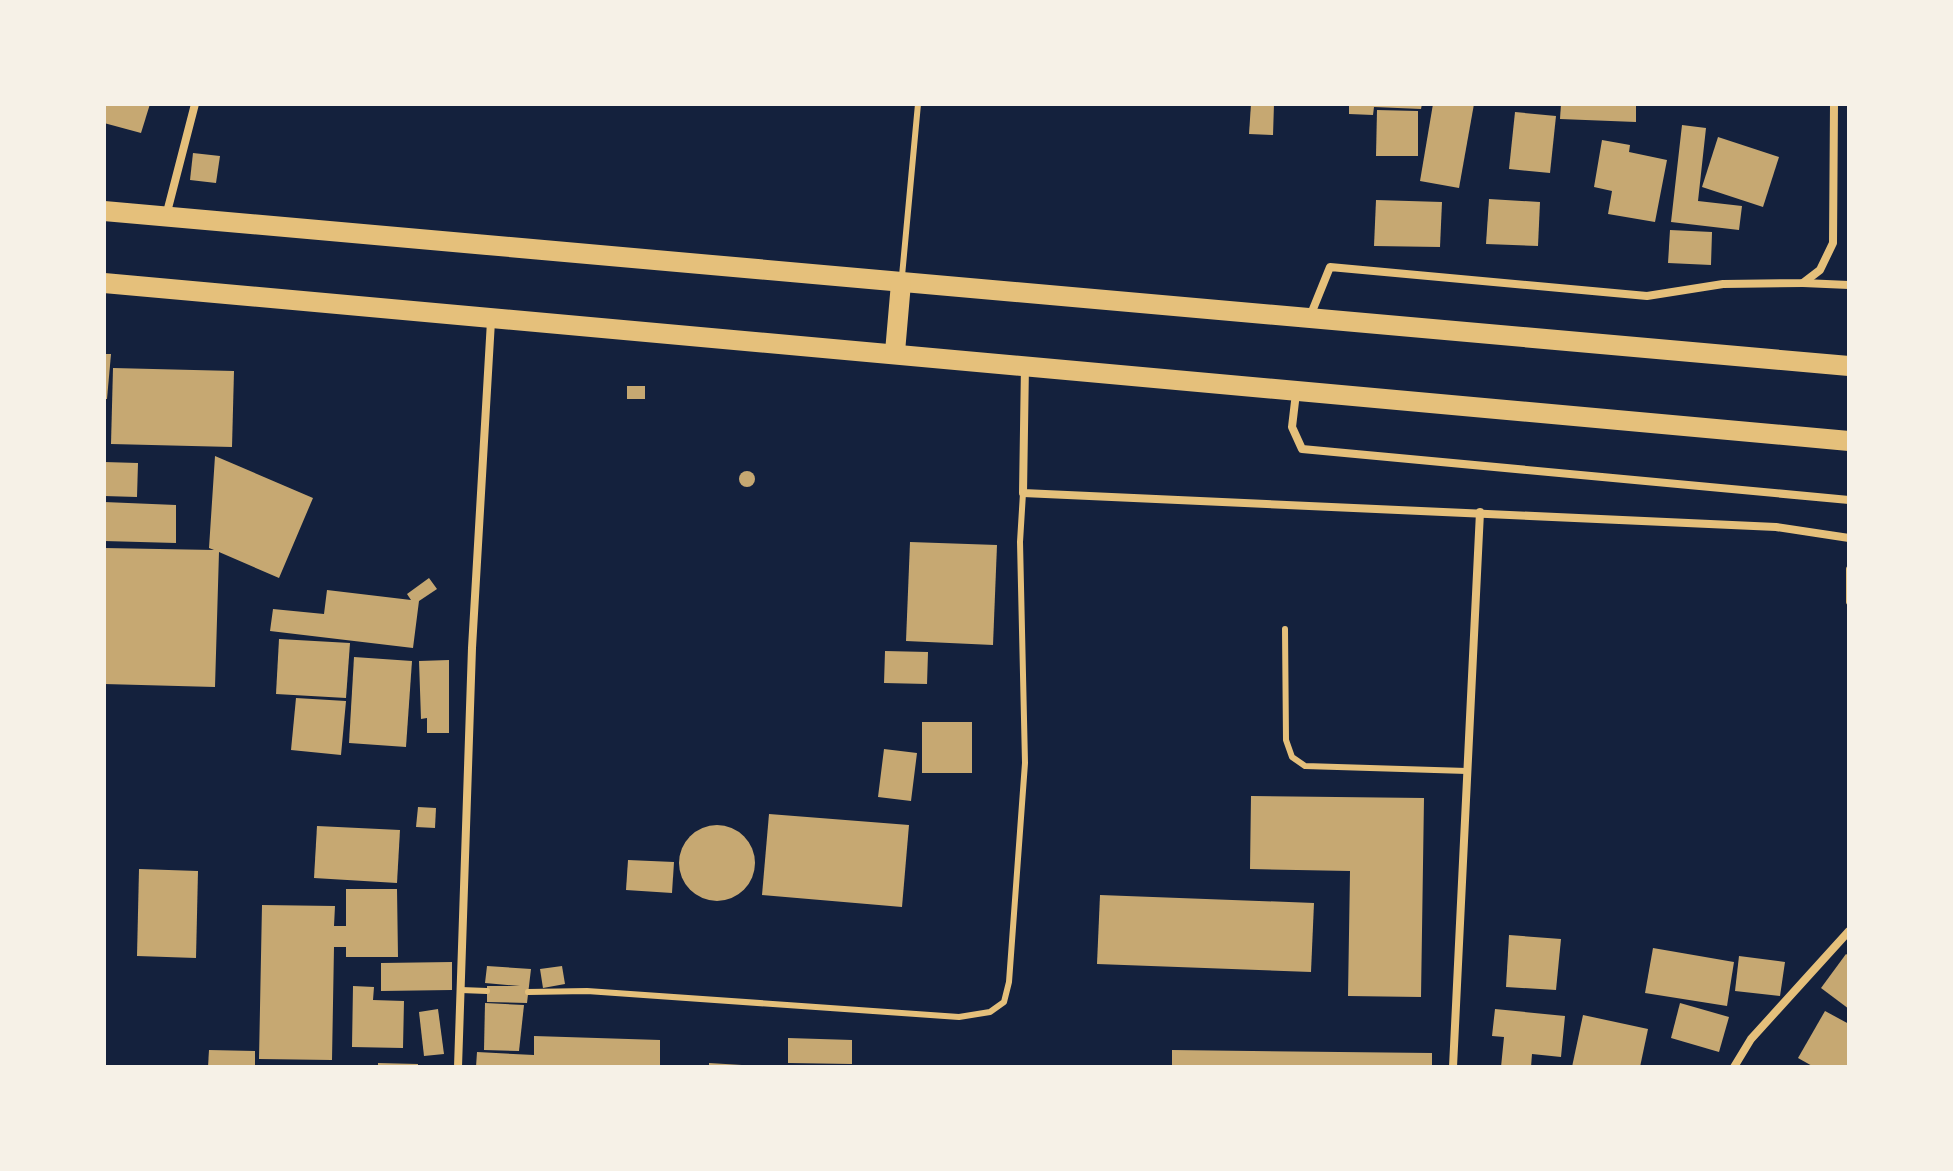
<svg xmlns="http://www.w3.org/2000/svg" width="1953" height="1171" font-family="'PT Sans Narrow',sans-serif">
<style>
.building{fill:#c6a872}
.lines{fill:none;stroke-linecap:round;stroke-linejoin:round}
.service{stroke:#e5c07b;stroke-width:6}
.minor{stroke:#e5c07b;stroke-width:8}
.primary{stroke:#e5c07b;stroke-width:20}
</style>
<rect width="100%" height="100%" fill="#14213d"/>
<g class="building">
<path d="M104,104H150L141,133L104,123Z"/>
<path d="M1251,104H1274L1273,135L1249,134Z"/>
<path d="M1349,104H1422L1421,109L1374,107L1373,115L1349,114Z"/>
<path d="M1433,104H1474L1459,188L1420,181Z"/>
<path d="M1561,104H1636V122L1560,119Z"/>
<path d="M1377,110L1418,111V156H1376Z"/>
<path d="M1515,112L1556,116L1550,173L1509,169Z"/>
<path d="M1682,125L1706,128L1698,201L1742,206L1739,230L1671,222Z"/>
<path d="M1718,137L1779,157L1763,207L1702,187Z"/>
<path d="M1602,140L1630,145L1629,152L1667,160L1655,222L1608,214L1612,191L1594,187Z"/>
<path d="M193,153L220,156L216,183L190,180Z"/>
<path d="M1489,199L1540,202L1538,246L1486,244Z"/>
<path d="M1376,200L1442,202L1440,247L1374,246Z"/>
<path d="M1670,230L1712,232L1711,265L1668,263Z"/>
<path d="M104,354H111L107,399H104Z"/>
<path d="M113,368L234,371L232,447L111,444Z"/>
<rect x="627" y="386" width="18" height="13"/>
<path d="M215,456L313,498L279,578L219,552L215,687L104,684V548L214,550L209,548Z"/>
<path d="M104,462L138,463L137,497L104,496Z"/>
<circle cx="747" cy="479" r="8"/>
<path d="M104,502L176,505V543L104,541Z"/>
<path d="M910,542L997,545L993,645L906,641Z"/>
<path d="M429,578L437,589L419,601L413,648L270,631L273,609L324,614L327,590L411,600L407,594Z"/>
<path d="M279,639L350,643L346,698L276,694Z"/>
<path d="M885,651L928,652L927,684L884,683Z"/>
<path d="M354,657L412,661L406,747L349,743Z"/>
<path d="M449,660V733H427V718L421,719L419,661Z"/>
<path d="M296,698L346,701L341,755L291,750Z"/>
<rect x="922" y="722" width="50" height="51"/>
<path d="M884,749L917,753L911,801L878,797Z"/>
<path d="M1251,796L1424,798L1421,997L1348,996L1350,871L1250,869Z"/>
<path d="M418,807L436,808L435,828L416,827Z"/>
<path d="M769,814L909,825L902,907L762,895Z"/>
<circle cx="717" cy="863" r="38"/>
<path d="M317,826L400,830L397,883L314,878Z"/>
<path d="M628,860L674,862L672,893L626,890Z"/>
<path d="M139,869L198,871L196,958L137,956Z"/>
<path d="M346,889H397L398,957H346V947H334L332,1060L259,1059L262,905L335,906L334,926H346Z"/>
<path d="M1100,895L1314,903L1311,972L1097,964Z"/>
<path d="M1509,935L1561,939L1556,990L1506,987Z"/>
<path d="M1653,948L1734,962L1727,1006L1645,993Z"/>
<path d="M1846,954L1849,956V1009L1821,988Z"/>
<path d="M1739,956L1785,962L1780,996L1735,991Z"/>
<path d="M452,962V990L381,991V963Z"/>
<path d="M487,966L531,969L527,1003L487,1002V986H520L485,983Z"/>
<path d="M562,966L565,984L543,988L540,969Z"/>
<path d="M353,986L374,987L373,1000L404,1001L403,1048L352,1047Z"/>
<path d="M485,1003L524,1005L519,1051L484,1050Z"/>
<path d="M1680,1003L1729,1017L1719,1052L1671,1038Z"/>
<path d="M438,1009L444,1054L424,1056L419,1012Z"/>
<path d="M1495,1009L1565,1016L1561,1057L1532,1054L1531,1067H1501L1504,1037L1492,1036Z"/>
<path d="M1825,1011L1849,1024V1067H1814L1798,1058Z"/>
<path d="M1583,1015L1648,1029L1640,1067H1572Z"/>
<path d="M534,1036L660,1040V1067H476L477,1052L534,1055Z"/>
<path d="M788,1038L852,1040V1064L788,1063Z"/>
<path d="M209,1050L255,1051V1067H208Z"/>
<path d="M1172,1050L1432,1053V1067H1172Z"/>
<path d="M378,1063L418,1064V1067H378Z"/>
<path d="M709,1063L742,1065V1067H709Z"/>
</g>
<g class="lines">
<g class="service">
<path d="M902,276L918,104"/>
<path d="M1849,569V602"/>
<path d="M1285,629L1286,740L1292,757L1305,766L1467,771"/>
<path d="M461,990L487,991"/>
<path d="M528,992L587,991L959,1017L990,1012L1004,1002L1009,982L1025,763L1020,542L1023,493"/>
</g>
<g class="minor">
<path d="M166,216L195,104"/>
<path d="M1803,283L1849,285"/>
<path d="M1311,314L1330,267L1647,296L1723,284L1803,283L1820,270L1833,243L1834,104"/>
<path d="M1025,365L1023,493L1776,527L1849,538"/>
<path d="M1296,393L1292,427L1302,449L1849,500"/>
<path d="M458,1067L472,648L491,321"/>
<path d="M1453,1067L1480,512"/>
<path d="M1734,1067L1751,1039L1849,931"/>
</g>
<g class="primary">
<path d="M104,211C686,264 1268,310 1849,366"/>
<path d="M104,283L1849,441"/>
<path d="M895,352L901,283"/>
</g>
</g>
<rect width="1953" height="1171" fill="none" stroke="#f6f1e7" stroke-width="212"/>
</svg>
